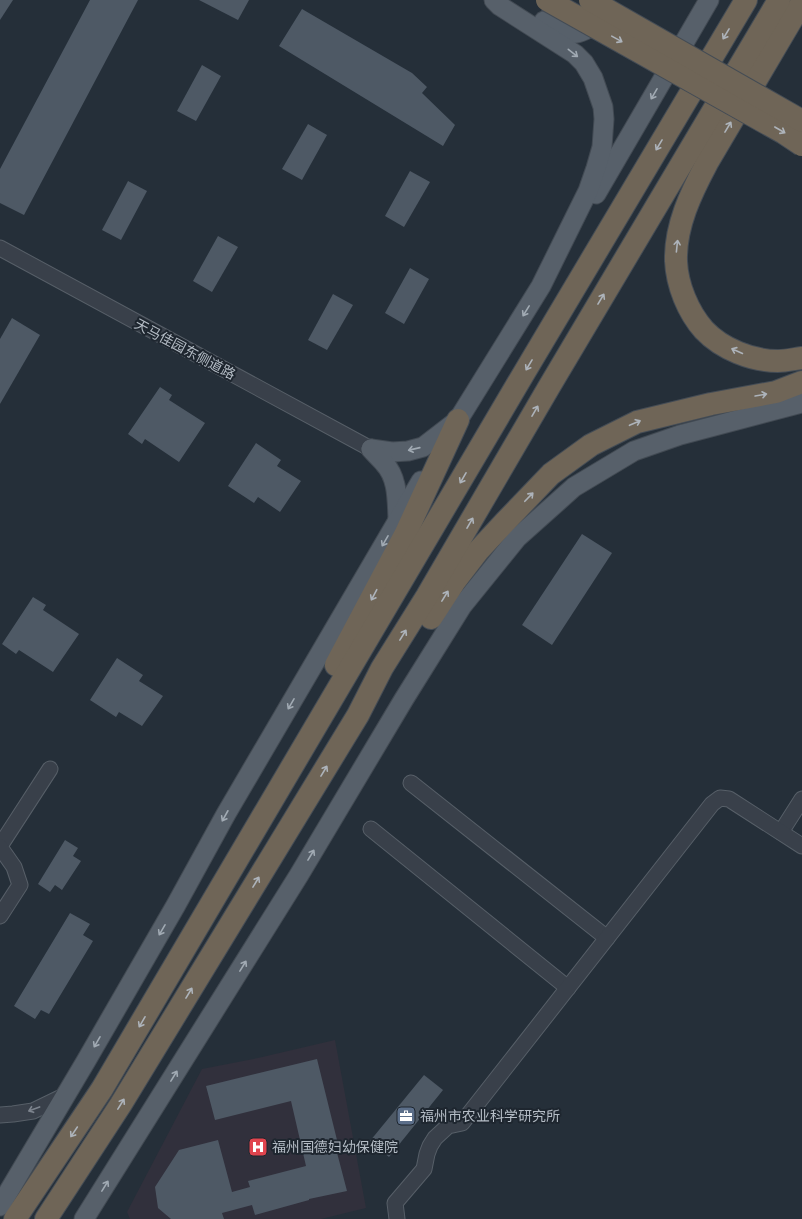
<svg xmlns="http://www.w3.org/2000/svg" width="802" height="1219" font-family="Roboto,'Noto Sans SC',sans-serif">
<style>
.medical{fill:#31303c}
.building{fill:#4e5965}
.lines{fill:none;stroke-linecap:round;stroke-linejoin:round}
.minor-casing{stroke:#575f68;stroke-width:17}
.major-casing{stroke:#424a53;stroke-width:21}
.highway-casing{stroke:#444c55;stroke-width:24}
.minor{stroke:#39404a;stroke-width:15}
.major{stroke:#57606a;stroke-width:19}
.highway{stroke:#6f6557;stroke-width:22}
.highway-bridge-casing{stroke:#444c55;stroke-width:24;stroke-linecap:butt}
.highway-bridge{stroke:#6f6557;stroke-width:22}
.oneway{stroke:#adb3ba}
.oneway2{stroke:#a1aab3}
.oneway3{stroke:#7d848e}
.labels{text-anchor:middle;stroke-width:4;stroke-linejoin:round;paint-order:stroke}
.street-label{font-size:14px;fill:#b4bcc5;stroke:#1e262f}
.poi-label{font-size:14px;fill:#b4bcc5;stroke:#1e262f;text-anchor:start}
</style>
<rect width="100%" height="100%" fill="#252f39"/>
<path class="medical" d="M335,1040L366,1208L321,1219H130L127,1212L202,1069L258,1058Z"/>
<g class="building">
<path d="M0,0H13L0,20Z"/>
<path d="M90,0H138L24,215L0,203V169Z"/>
<path d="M199,0H249L238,20Z"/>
<path d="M302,9L412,73L427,87L422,93L455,125L443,146L279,46Z"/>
<path d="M202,65L221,76L196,121L177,111Z"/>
<path d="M308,124L327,135L302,180L282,169Z"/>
<path d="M410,171L430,182L404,227L385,216Z"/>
<path d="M128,181L147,191L121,240L102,230Z"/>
<path d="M218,236L238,247L212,292L193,281Z"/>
<path d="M410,268L429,279L404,324L385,313Z"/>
<path d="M333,294L353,305L327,350L308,340Z"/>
<path d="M12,318L40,335L0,404V339Z"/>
<path d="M160,387L172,395L169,400L205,423L179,462L145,439L142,444L128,434Z"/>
<path d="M256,443L281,460L277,466L301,481L280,512L258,497L254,503L228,486Z"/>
<path d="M582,534L612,553L552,645L522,625Z"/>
<path d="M33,597L46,605L43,610L79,634L53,672L19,650L16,654L2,644Z"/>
<path d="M117,658L143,675L139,681L163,696L142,726L119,712L116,717L90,700Z"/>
<path d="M65,840L78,848L73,856L81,861L62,890L55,885L50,892L38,884Z"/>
<path d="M70,913L90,924L83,935L93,941L49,1014L41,1010L35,1019L14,1006Z"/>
<path d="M317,1059L338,1144L335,1145L347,1191L309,1199V1200L255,1215L252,1205L222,1213L224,1219H171L158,1208L155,1187L179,1150L218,1140L232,1192L250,1187L248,1181L306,1166L291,1101L215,1120L206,1086Z"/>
<path d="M424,1075L443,1090L389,1157L370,1141Z"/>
</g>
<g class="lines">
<g class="minor-casing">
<g id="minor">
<path d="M0,248L371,449"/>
<path d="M411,783L607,938"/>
<path d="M371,829L568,988"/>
<path d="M781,832L802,799"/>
<path d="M0,846L50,769"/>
<path d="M0,847L14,867L20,885L0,916"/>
<path d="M0,1115L13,1114L33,1111L66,1095"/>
<path d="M397,1219L395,1203L424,1169L427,1154L430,1146L435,1138L448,1126L462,1123L712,804L720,798L729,799L802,846"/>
</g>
</g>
<g class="major-casing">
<g id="major">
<path d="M544,21C551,25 557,30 564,32C577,37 594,28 599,16"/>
<path d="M596,194L709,0"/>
<path d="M450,433L541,286L588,191L596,168L602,147L604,119L603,107L593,78L584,63L575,54L500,6L494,0"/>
<path d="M371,449L392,452L408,451L423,447L458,420"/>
<path d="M371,449C375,454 380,458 384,463C398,478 397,499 398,519"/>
<path d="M0,1206L86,1061L176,905L226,814L421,481"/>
<path d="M84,1219L299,875L404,699L462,606L517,538L574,487L634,451L680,435L802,403"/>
</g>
</g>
<g class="highway-casing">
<g id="highway">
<path d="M802,2L707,163C691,193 675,226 676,261C677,285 688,312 704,330C722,349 752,361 778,361C786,361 794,359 802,358"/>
<path d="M431,618L455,581L478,551L505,522L551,474L591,445L637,422L711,404L776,392L802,382"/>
<path d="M336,665L405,535L458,420"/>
<path d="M15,1219L102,1089L524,373L746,0"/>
<path d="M46,1219L121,1104L358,715L382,668L427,596L549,387L779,0"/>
</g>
</g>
<use href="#minor" class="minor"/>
<use href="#major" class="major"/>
<use href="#highway" class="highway"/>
<g class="highway-bridge-casing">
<g id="highway-bridge">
<path d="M547,0L784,133L802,145"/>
<path d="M590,0L802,121"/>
</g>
</g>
<use href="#highway-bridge" class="highway-bridge"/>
</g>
<defs><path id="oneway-shaft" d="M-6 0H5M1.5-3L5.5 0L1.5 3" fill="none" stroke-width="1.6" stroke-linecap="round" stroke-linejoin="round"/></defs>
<g class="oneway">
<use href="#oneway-shaft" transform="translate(726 34) rotate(121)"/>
<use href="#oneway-shaft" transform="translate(617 39) rotate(29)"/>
<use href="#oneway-shaft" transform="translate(728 127) rotate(-59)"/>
<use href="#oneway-shaft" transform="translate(780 130) rotate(30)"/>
<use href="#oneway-shaft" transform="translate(659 145) rotate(121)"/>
<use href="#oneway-shaft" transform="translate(677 246) rotate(-84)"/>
<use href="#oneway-shaft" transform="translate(601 299) rotate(-59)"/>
<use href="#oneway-shaft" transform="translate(737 351) rotate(-156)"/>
<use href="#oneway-shaft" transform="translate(529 365) rotate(121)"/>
<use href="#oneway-shaft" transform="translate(761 395) rotate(-10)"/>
<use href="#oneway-shaft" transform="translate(535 411) rotate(-60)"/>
<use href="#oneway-shaft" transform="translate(635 423) rotate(-23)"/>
<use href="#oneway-shaft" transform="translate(463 478) rotate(120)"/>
<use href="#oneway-shaft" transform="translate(529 497) rotate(-46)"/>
<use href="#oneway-shaft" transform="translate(470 523) rotate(-60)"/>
<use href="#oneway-shaft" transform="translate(374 595) rotate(118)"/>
<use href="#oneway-shaft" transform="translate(445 596) rotate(-58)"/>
<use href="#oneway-shaft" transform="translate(403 635) rotate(-58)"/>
<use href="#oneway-shaft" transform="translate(324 771) rotate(-59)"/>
<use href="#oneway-shaft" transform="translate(256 882) rotate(-59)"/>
<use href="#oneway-shaft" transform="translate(189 993) rotate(-59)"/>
<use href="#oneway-shaft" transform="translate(142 1022) rotate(120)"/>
<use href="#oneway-shaft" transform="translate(121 1104) rotate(-58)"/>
<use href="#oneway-shaft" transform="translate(74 1132) rotate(124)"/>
</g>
<g class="oneway2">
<use href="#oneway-shaft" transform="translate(573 53) rotate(38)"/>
<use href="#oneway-shaft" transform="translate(654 94) rotate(120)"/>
<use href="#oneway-shaft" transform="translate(526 311) rotate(122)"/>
<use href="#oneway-shaft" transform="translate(414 449) rotate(167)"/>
<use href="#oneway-shaft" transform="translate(385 541) rotate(120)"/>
<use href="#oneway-shaft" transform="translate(291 704) rotate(120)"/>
<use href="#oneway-shaft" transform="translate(225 816) rotate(119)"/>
<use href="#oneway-shaft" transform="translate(311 855) rotate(-59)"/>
<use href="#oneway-shaft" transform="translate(162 930) rotate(120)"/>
<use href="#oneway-shaft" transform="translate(243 966) rotate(-58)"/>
<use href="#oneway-shaft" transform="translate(97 1042) rotate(120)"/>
<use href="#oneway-shaft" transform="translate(174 1076) rotate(-58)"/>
<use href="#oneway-shaft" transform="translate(105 1186) rotate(-58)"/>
</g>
<use class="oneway3" href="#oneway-shaft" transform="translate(34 1109) rotate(160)"/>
<defs>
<g id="office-square" transform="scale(1)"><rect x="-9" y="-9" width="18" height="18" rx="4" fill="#5c6f8a" stroke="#1e262f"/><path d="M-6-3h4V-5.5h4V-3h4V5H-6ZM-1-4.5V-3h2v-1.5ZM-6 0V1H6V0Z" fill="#fff"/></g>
<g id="hospital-square" transform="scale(1)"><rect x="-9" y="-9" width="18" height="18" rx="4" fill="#e0444e" stroke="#1e262f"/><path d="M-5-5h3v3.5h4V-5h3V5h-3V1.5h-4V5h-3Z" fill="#fff"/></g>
</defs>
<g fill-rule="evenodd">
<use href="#office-square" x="406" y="1116"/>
<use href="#hospital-square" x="258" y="1147"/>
</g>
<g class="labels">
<g class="street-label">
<text transform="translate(185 349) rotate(28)" y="5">天马佳园东侧道路</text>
</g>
<g class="poi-label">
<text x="420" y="1121">福州市农业科学研究所</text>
<text x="272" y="1152">福州国德妇幼保健院</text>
</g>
</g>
</svg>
